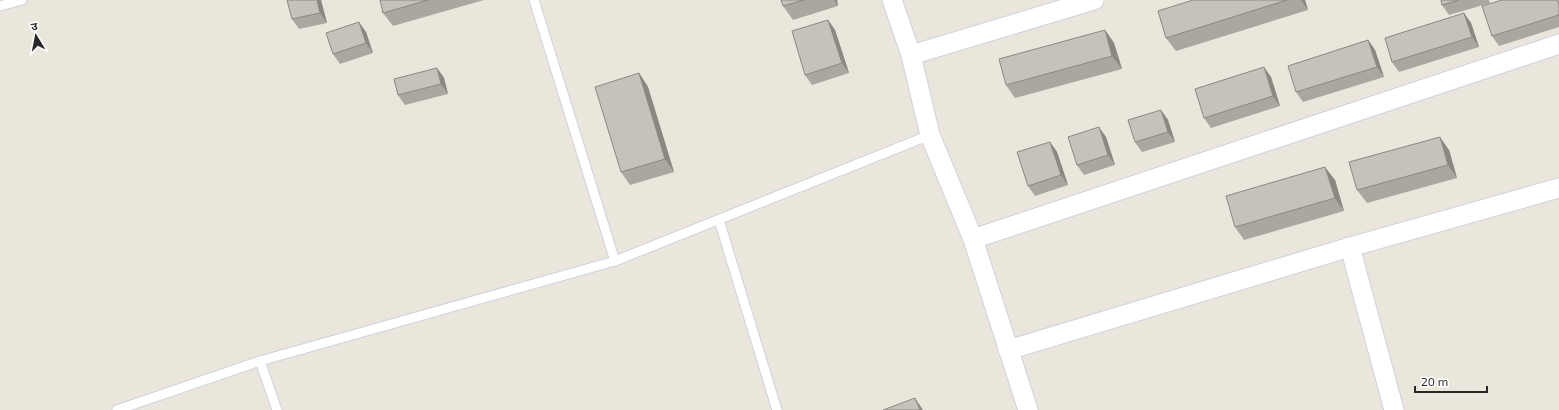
<svg xmlns="http://www.w3.org/2000/svg" width="1559" height="410" font-family="'Exo 2','Noto Sans Devanagari',sans-serif">
<style>
.lines{fill:none;stroke-linecap:round;stroke-linejoin:round}
.lane-casing{stroke:#d0d1e1;stroke-width:11}
.street-casing{stroke:#d0d1e1;stroke-width:21}
.lane{stroke:#fff;stroke-width:9}
.street{stroke:#fff;stroke-width:19}
.wall{fill:#aaa7a0}
.shaded-wall{fill:#8b8882}
.building{fill:#c6c2ba;stroke:#8b8882}
</style>
<rect width="100%" height="100%" fill="#eae6db"/>
<g class="lines">
<g class="lane-casing">
<g id="lane">
<path d="M534,0L615,261"/>
<path d="M0,6L22,0"/>
<path d="M719,220L777,410"/>
<path d="M260,361L277,410"/>
<path d="M117,410L260,361L615,261L930,135"/>
</g>
</g>
<g class="street-casing">
<g id="street">
<path d="M892,0L911,55L930,135L973,239L1028,410"/>
<path d="M911,55L1094,0"/>
<path d="M973,239L1559,44"/>
<path d="M1350,247L1394,410"/>
<path d="M1008,350L1350,247L1559,188"/>
</g>
</g>
<use href="#lane" class="lane"/>
<use href="#street" class="street"/>
</g>
<g class="wall">
<path d="M287,0H321L327,23L299,29L292,19Z"/>
<path d="M380,0H484L393,26L383,13Z"/>
<path d="M781,0H837L838,6L793,20L783,6Z"/>
<path d="M1193,0H1305L1308,10L1176,51L1166,38Z"/>
<path d="M1441,0H1489L1490,3L1449,15L1442,5Z"/>
<path d="M1559,0V27L1499,46L1492,36Z"/>
<path d="M1464,13L1471,23L1479,47L1399,72L1392,62Z"/>
<path d="M828,20L835,30L849,73L812,85L805,75Z"/>
<path d="M1105,30L1114,43L1122,69L1015,98L1006,85Z"/>
<path d="M366,32L373,53L340,64L333,54Z"/>
<path d="M1368,40L1375,50L1384,77L1303,102L1296,92Z"/>
<path d="M437,68L444,78L448,94L405,105L398,95Z"/>
<path d="M639,73L648,87L674,172L630,185L621,172Z"/>
<path d="M1271,77L1280,106L1211,128L1204,118Z"/>
<path d="M1161,110L1168,120L1175,142L1142,152L1135,142Z"/>
<path d="M1106,137L1115,165L1084,175L1077,165Z"/>
<path d="M1050,142L1057,152L1068,185L1035,196L1028,186Z"/>
<path d="M1449,150L1457,178L1367,203L1357,190Z"/>
<path d="M1335,180L1344,211L1244,240L1235,227Z"/>
</g>
<g class="shaded-wall">
<path d="M317,0H321L327,23L320,13Z"/>
<path d="M834,0H837L838,6Z"/>
<path d="M1301,0H1305L1308,10Z"/>
<path d="M1464,13L1471,23L1479,47L1472,37Z"/>
<path d="M828,20L835,30L849,73L842,63Z"/>
<path d="M359,22L366,32L373,53L366,43Z"/>
<path d="M1105,30L1114,43L1122,69L1112,56Z"/>
<path d="M1368,40L1375,50L1384,77L1377,67Z"/>
<path d="M1264,67L1271,77L1280,106L1273,96Z"/>
<path d="M437,68L444,78L448,94L441,84Z"/>
<path d="M639,73L648,87L674,172L665,159Z"/>
<path d="M1161,110L1168,120L1175,142L1168,132Z"/>
<path d="M1099,127L1106,137L1115,165L1108,155Z"/>
<path d="M1440,137L1449,150L1457,178L1448,165Z"/>
<path d="M1050,142L1057,152L1068,185L1061,175Z"/>
<path d="M1325,167L1335,180L1344,211L1335,198Z"/>
<path d="M915,398L923,410H920Z"/>
</g>
<g class="building">
<path d="M287,0H317L320,13L292,19Z"/>
<path d="M380,0H428L383,13Z"/>
<path d="M781,0H804L783,6Z"/>
<path d="M1193,0H1287L1166,38L1158,11Z"/>
<path d="M1441,0H1459L1442,5Z"/>
<path d="M1502,0H1557L1559,5V15L1492,36L1482,6Z"/>
<path d="M1464,13L1472,37L1392,62L1385,38Z"/>
<path d="M828,20L842,63L805,75L792,31Z"/>
<path d="M359,22L366,43L333,54L326,33Z"/>
<path d="M1105,30L1112,56L1006,85L999,59Z"/>
<path d="M1368,40L1377,67L1296,92L1288,66Z"/>
<path d="M1264,67L1273,96L1204,118L1195,89Z"/>
<path d="M437,68L441,84L398,95L394,79Z"/>
<path d="M639,73L665,159L621,172L595,87Z"/>
<path d="M1161,110L1168,132L1135,142L1128,120Z"/>
<path d="M1099,127L1108,155L1077,165L1068,137Z"/>
<path d="M1440,137L1448,165L1357,190L1349,162Z"/>
<path d="M1050,142L1061,175L1028,186L1017,152Z"/>
<path d="M1325,167L1335,198L1235,227L1226,196Z"/>
<path d="M915,398L920,410H883Z"/>
</g>
<g transform="translate(36 36) rotate(350)" stroke="#ffffff" stroke-width="3" paint-order="stroke">
<path d="M0-3L7 15L0 10L-7 15Z" fill="#282828"/>
<text y="-6" font-size="11" font-weight="bold" text-anchor="middle" fill="#282828">उ</text>
</g>
<path d="M1415 386v6h72v-6" fill="none" stroke="#282828" stroke-width="2"/>
<text x="1421" y="386" font-size="12" fill="#282828" stroke="#ffffff" stroke-width="3" paint-order="stroke">20 m</text>
</svg>
